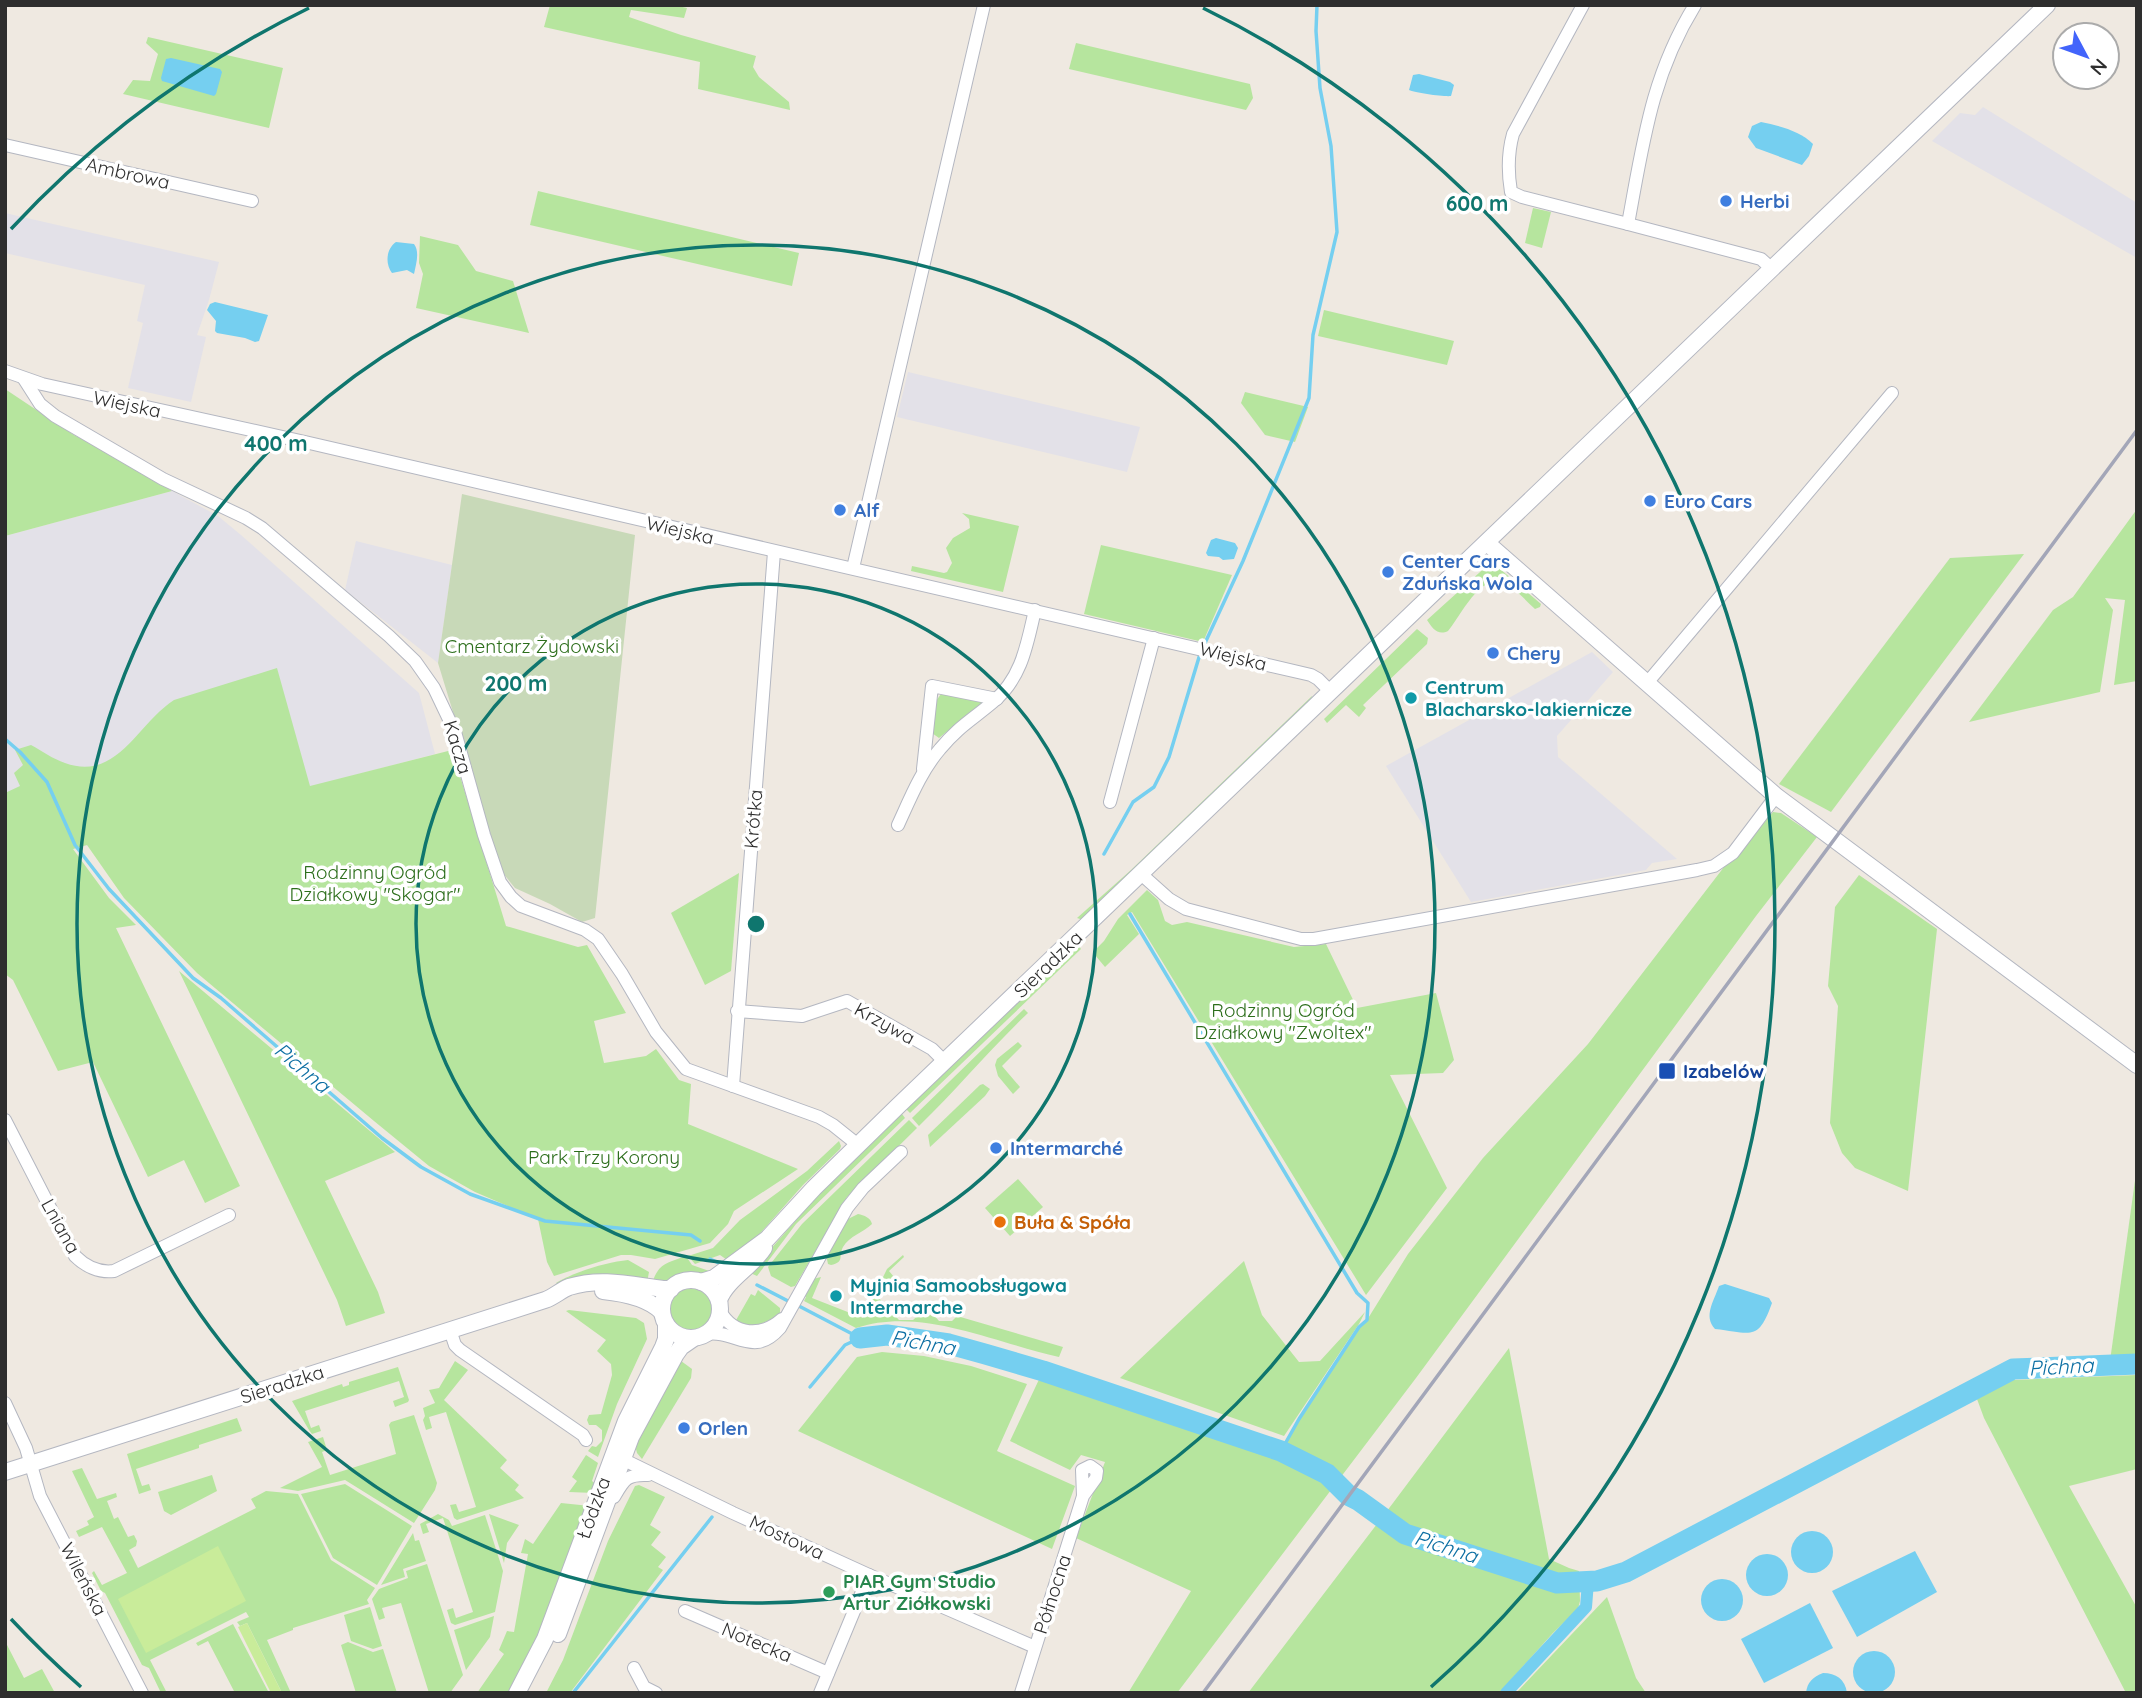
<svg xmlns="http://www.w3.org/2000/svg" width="2142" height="1698" font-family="Quicksand,sans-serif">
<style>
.industrial{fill:#e3e1e8}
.green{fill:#b6e59e}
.cemetery{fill:#c8d9b8}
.pitch{fill:#c9ec9a}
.water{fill:#75cff0}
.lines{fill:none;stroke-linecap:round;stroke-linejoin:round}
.stream{stroke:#75cff0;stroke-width:3.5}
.canal{stroke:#75cff0;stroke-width:12}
.river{stroke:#75cff0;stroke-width:21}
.street-casing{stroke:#b4b7c1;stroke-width:14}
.secondary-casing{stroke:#b4b7c1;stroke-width:18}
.street{stroke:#fff;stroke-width:12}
.secondary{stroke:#fff;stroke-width:16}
.rail{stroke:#a3a6b8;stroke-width:3.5}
.ring{fill:none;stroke:#0f766e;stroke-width:3.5}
.shop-dot{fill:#3f7fe0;stroke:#fff;stroke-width:2.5}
.culture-dot{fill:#0f9aa8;stroke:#fff;stroke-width:2.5}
.transit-dot{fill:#1a4fb4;stroke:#fff;stroke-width:2.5}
.food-dot{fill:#e8710a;stroke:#fff;stroke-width:2.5}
.leisure-dot{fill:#2e9e5b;stroke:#fff;stroke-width:2.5}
.labels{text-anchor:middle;stroke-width:7;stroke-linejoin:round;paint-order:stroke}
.street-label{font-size:19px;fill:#2e2e2e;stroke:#fff}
.shop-label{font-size:19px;font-weight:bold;fill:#366cbe;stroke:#fff;text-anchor:start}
.park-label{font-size:19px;fill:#2c6e1b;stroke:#fff}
.culture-label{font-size:19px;font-weight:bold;fill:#0d838f;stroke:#fff;text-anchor:start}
.transit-label{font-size:19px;font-weight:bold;fill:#164399;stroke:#fff;text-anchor:start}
.food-label{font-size:19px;font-weight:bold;fill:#c56008;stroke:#fff;text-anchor:start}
.leisure-label{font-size:19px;font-weight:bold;fill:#27864d;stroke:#fff;text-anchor:start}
.water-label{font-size:21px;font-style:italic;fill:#0d6fa3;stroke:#fff}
.centre{fill:#0f766e;stroke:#fff;stroke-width:3.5}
.ring-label{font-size:21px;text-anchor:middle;font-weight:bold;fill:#0f766e;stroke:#fff;stroke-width:7;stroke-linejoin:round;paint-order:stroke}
</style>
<rect width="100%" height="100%" fill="#efe9e1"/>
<g class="industrial">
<path d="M1983,107L2137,203V258L1932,141L1960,113L1975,115Z"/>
<path d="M5,213L219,262L209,300L197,335L206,337L191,402L128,388L143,323L137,321L145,285L5,253Z"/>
<path d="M908,372L1140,427L1127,472L897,417Z"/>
<path d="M172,491L218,516L241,535L419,693L435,754L5,867V536Z"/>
<path d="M356,541L452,565L438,663L345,590Z"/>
<path d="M1592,652L1613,672L1557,736L1558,757L1677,859L1652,863L1646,870L1471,902L1386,766Z"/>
</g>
<g class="green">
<path d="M550,5H674L687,8L684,18L631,10L629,17L681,35L756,56L753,67L759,77L789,102L790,110L698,89L700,62L544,27Z"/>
<path d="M148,37L283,68L269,128L123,94L133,80L150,81L158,54L146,43Z"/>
<path d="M1076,43L1250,84L1253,98L1246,110L1069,69Z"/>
<path d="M538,191L799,253L792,286L530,225Z"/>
<path d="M1533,208L1551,212L1542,248L1525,243Z"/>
<path d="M420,236L458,245L476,271L513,281L529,333L416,308L423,274L419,263Z"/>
<path d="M1324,310L1454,341L1447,365L1318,336Z"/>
<path d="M5,389L74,435L125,460L172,491L5,536Z"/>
<path d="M1245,392L1308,407L1295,442L1265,435L1241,403Z"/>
<path d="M2137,509V681L2114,685L2125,600L2105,598L2113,610L2100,692L1969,722L2053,610L2073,597Z"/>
<path d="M962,513L1019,526L1003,592L911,571L912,566L944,573L947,572L952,563L946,548L953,538L970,528L969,519Z"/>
<path d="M1101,545L1232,575L1203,642L1084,614Z"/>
<path d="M2024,554L1831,812L1779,784L1950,558Z"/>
<path d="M1490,563L1499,568L1541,604L1540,607L1535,609C1526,601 1517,590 1506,584C1482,569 1460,617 1448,631C1438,636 1432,628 1427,620Z"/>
<path d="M1417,629L1428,638L1427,644L1363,705L1366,708L1359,717L1346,705L1327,723L1324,719Z"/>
<path d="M277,668L310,786L452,750L506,926L578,947L587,945L626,1013L594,1021L604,1063L646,1056L656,1049L679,1080L691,1084L688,1124L798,1169L734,1211L728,1224L710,1243L655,1259L631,1255H621L554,1276L547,1262L538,1219L475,1192L429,1166L374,1121L197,973L124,898L87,845L73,849L109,898L136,925L116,928L240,1186L205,1203L184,1160L148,1177L93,1062L58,1071L13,980L5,974V793L20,786L14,773L23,765L15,750L31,745C42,751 53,759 65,763C117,782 137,724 174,700Z"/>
<path d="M944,693L983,702L939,738L932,733L936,701L941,694Z"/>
<path d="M1312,696L1311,701L1083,920L1077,918L1131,870Z"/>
<path d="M1773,812L1781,813L1817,837L1756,916L1416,1378L1177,1693H1128L1191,1591L1076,1538L1105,1462L1081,1455L1070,1470L1010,1441L1043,1371L1281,1451L1299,1419L1359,1327L1367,1320L1408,1254L1483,1158L1588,1044L1724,867Z"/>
<path d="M739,873L731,971L705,985L671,913Z"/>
<path d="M1859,875L1937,929L1908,1191L1855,1168L1842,1153L1830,1123L1838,1006L1828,986L1835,907Z"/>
<path d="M1147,890L1158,900L1165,921L1172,925L1187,922L1294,947L1326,944L1357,1008L1436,993L1454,1060L1443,1073L1390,1075L1447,1188L1366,1295L1132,912L1127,915L1139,934L1105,967L1095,955L1094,951L1104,941L1118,919Z"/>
<path d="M1078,945L1081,949L910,1113L906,1109Z"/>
<path d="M179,971L395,1152L325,1181L378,1292L385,1313L346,1326L337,1300Z"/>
<path d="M1024,1009L1028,1013C990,1049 957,1089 919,1126L912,1118Z"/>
<path d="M1018,1042L1022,1046L1002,1066L1020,1087L1013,1094L998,1076L995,1065L997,1059Z"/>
<path d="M983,1084L990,1089L985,1096L930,1147L928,1135L980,1085Z"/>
<path d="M902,1114L905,1118L796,1224L757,1276L748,1272L769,1251L812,1202Z"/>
<path d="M909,1120L917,1128L847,1197L795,1286L791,1287L771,1276L768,1267L802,1224Z"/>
<path d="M839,1141L841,1146L840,1149L803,1185L748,1247L730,1262L720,1255L695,1264L688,1256L713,1248L740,1220L807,1171Z"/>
<path d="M2137,1166V1359L2110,1361Z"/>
<path d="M1018,1179L1043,1207L1010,1236L985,1208Z"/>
<path d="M858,1214C864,1215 871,1218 872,1224C864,1232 849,1236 843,1247C838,1257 845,1262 831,1265L828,1264L826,1255L848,1219Z"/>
<path d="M903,1255L904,1257L889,1271L894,1277L877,1292L876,1295L899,1320H913L927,1307L939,1321H952L957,1316L1063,1347L1059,1357C995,1343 921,1306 856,1328L804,1301L806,1297L804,1296L813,1279L821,1277L812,1298L863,1318L887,1269Z"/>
<path d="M686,1256L692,1265L715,1273C706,1276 697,1275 686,1277C675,1279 665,1283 652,1284C658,1263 667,1263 686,1256Z"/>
<path d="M628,1260L649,1272L647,1283L560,1286L556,1283C574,1272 607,1262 628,1260Z"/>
<path d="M1244,1261L1262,1315L1299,1362L1320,1361L1365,1312L1359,1324L1284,1436L1120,1378Z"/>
<circle cx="691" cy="1309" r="21"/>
<path d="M758,1290L780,1308V1313L775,1318L753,1327L735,1322L751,1294L755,1296Z"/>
<path d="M569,1310L636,1318L644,1323L647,1339L617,1404L598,1457L588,1451L592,1446L596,1447L602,1441V1430L596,1425H589L587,1420L589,1415L601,1414L612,1375L611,1364L597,1351L606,1340L566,1311Z"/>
<path d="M1509,1348L1549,1559L1569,1568L1579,1571L1580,1601L1578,1609L1553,1633L1499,1693H1248L1393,1503Z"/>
<path d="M882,1352L924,1356L971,1366L1027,1384L997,1451L1075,1486L1052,1549L798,1431L857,1357Z"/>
<path d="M677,1358L692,1369L691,1378L642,1459L637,1453L635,1445Z"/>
<path d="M455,1361L468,1370L444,1400L507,1460L500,1468L519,1485L515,1490L524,1498L457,1520L454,1518L450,1505L456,1504L459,1512L476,1507L446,1412L429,1417L432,1428L426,1430L423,1420L425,1416L423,1408L435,1403L429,1390L439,1388Z"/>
<path d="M398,1367L409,1400L408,1402L395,1407L393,1401L404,1397L399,1381L305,1411L311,1428L319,1425L321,1431L312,1434L309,1430L292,1401L342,1384L343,1387L349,1385V1382Z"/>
<path d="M2137,1375V1469L2069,1486L2137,1608V1693H2126L1984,1418L1977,1399L2013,1380Z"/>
<path d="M414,1415L437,1483L435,1490L414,1523L345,1480L298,1491L280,1488L322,1467L308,1442L323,1437L327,1450L322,1452L330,1475L396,1454L389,1425L391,1422Z"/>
<path d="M237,1418L242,1431L199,1445V1448L136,1469L142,1486L149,1484L151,1490L139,1494L127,1454Z"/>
<path d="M586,1455L598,1463L592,1481L597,1485L594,1493L569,1492L577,1481L572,1477Z"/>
<path d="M82,1468L97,1499L116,1493L117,1497L107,1501L114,1519L118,1517L128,1537L134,1535L137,1541L136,1546L129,1550L138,1568L256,1508L251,1499L266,1491L298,1494L331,1560L375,1588L367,1600L369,1604L293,1628V1630L267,1640L291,1693H282L247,1623L240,1626L237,1622L249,1617L246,1612L150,1660L167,1693H161L149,1668L142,1665L105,1593L101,1591L92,1573L94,1571L102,1585L127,1573L102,1527L79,1537L76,1531L89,1525L87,1521L94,1517L72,1471Z"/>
<path d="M212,1475L217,1491L171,1515L164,1511L158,1492Z"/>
<path d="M345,1484L412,1526L377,1585L333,1558L301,1494Z"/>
<path d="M639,1485L665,1497L650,1525L661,1532L651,1545L666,1557L658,1567L663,1570L570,1693H546L563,1660L608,1541L635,1486Z"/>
<path d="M561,1503L590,1506L547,1622L512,1693H477L504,1654L499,1650L507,1631L514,1632L528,1554L521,1553L525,1539L533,1544Z"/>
<path d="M438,1514L449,1520L452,1526L485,1515L503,1571L495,1612L455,1625L451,1623L447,1610L453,1608L456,1618L473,1612L443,1518L426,1524L429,1532L423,1534L420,1524Z"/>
<path d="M489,1514L519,1525L507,1543L504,1563Z"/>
<path d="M413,1533L415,1541L419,1540L426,1561L403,1569L405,1577L381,1585Z"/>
<path d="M427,1564L463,1675L450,1693H429L401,1603L382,1608L385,1618L379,1620L372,1599L379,1589L408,1578L406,1571Z"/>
<path d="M1607,1597L1636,1678L1646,1693H1516Z"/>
<path d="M370,1607L382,1646L373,1649L351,1641L344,1615Z"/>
<path d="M494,1616L490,1637L466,1670L454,1630Z"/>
<path d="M233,1624L269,1693H235L208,1641L198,1646L196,1643Z"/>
<path d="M5,1641L24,1678L42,1669L55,1693H5Z"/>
<path d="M348,1642L373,1652L383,1649L397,1693H356L341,1645Z"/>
</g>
<path class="cemetery" d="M462,494L635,535L595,918L582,922L550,904L515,888L502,872L438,663Z"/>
<g class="pitch">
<path d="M218,1546L246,1601L146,1653L118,1599Z"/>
<path d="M247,1623L282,1693H271L238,1627Z"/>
</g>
<g class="water">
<path d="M171,58L220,69L222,72L216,94L214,96L162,81L161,78L166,59Z"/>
<path d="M1419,74L1450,82L1454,85L1451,96C1445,97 1415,93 1409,90L1413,75Z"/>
<path d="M1761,122C1780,126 1800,131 1813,144L1809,156L1802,165L1756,148L1748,137L1752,126Z"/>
<path d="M396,242L414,244C420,252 416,264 414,274L407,270L392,273C385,264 386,249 396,242Z"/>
<path d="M215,302L268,315L259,341L255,342L245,338L217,333L215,331L216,321L207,310L210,304Z"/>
<path d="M1216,538L1235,543L1238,548L1234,559L1223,560L1219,557L1208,556L1206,553L1211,540Z"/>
<path d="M1725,1284L1769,1298L1772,1303C1758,1342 1752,1333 1715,1329C1703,1316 1714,1301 1719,1286Z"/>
<circle cx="1812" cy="1552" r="21"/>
<path d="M1915,1551L1937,1592L1857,1637L1832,1591Z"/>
<circle cx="1767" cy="1575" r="21"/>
<circle cx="1722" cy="1600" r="21"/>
<path d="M1810,1603L1833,1648L1764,1683L1741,1639Z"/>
<circle cx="1874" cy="1672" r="21"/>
<path d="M1823,1673C1836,1673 1845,1679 1847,1693H1806C1807,1682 1813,1677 1823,1673Z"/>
</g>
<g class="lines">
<g class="stream">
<path d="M1205,643L1243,561L1309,398L1313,335L1337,232L1331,146L1320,88L1316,31L1317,5"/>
<path d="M5,739L20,752L47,782L75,845L109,889L193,978L221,998L382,1138L421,1167L470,1194L545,1221L691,1235L700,1241"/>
<path d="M1104,854L1133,802L1154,787L1169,757L1200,654"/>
<path d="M1130,914L1357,1293L1368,1303L1367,1320L1359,1327L1299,1419L1281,1451"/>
<path d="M710,1259L719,1263"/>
<path d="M757,1285L790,1302"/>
<path d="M797,1305L860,1338"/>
<path d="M810,1387L845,1345L860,1338"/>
<path d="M573,1693L712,1517"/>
</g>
<path class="canal" d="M1506,1693L1586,1607L1588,1582"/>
<path class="river" d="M860,1338L887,1335L949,1344L985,1354L1043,1371L1281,1451L1327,1474L1348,1495L1358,1500L1405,1534L1557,1583L1597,1581L1626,1572L2013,1369L2137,1364"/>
<g class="street-casing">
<g id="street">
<path d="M1583,5L1513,134C1508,152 1508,174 1511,192L1522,197L1628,224"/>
<path d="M1695,5C1651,76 1643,144 1628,224L1761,259L1772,269"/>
<path d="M5,145L252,201"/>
<path d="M5,371L42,384L305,442L1311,675L1318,679L1331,692"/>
<path d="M24,379L40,404L55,416L163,479L246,518L262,528L389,636L415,661L434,688L455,732L484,835L500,882L511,897L521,906L585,930L598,939L622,974L656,1032L686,1069L819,1117L833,1125L858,1145"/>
<path d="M853,568L984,5"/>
<path d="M1647,683L1892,393"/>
<path d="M923,769L932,686L997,699"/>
<path d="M1110,802L1154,638"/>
<path d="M898,825C910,799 921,771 940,749C958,727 973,719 993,702C1022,678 1027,644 1035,610"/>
<path d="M1141,874L1169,899L1186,909L1301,939H1314L1697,870L1714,866L1733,853L1776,796"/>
<path d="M737,1011L802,1016L847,1001L932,1049L945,1062"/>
<path d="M733,1086L774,552"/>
<path d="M5,1120L75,1256C85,1266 99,1273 114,1271L229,1215"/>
<path d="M720,1311C734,1336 762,1337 782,1319"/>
<path d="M450,1330L455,1345L460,1350L583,1435L586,1440"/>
<path d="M706,1334C735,1329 753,1359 780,1328L847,1208L863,1188L901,1152"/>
<path d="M5,1403L26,1448L40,1496L142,1693"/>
<path d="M616,1456L733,1513L869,1575L1035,1647"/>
<path d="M614,1497C624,1480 626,1474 648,1475"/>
<path d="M685,1611L828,1673"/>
<path d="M634,1668L644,1687L656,1693"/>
<path d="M820,1693L869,1575"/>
<path d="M1021,1693L1078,1512L1083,1496L1096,1478L1097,1471L1090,1466L1082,1470L1083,1496"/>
</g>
</g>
<g class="secondary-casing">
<g id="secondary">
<path d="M1487,543L1776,796L2137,1065"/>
<circle cx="691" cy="1309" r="29"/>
<path d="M701,1282L714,1278L767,1239L814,1188L898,1106L2047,5"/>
<path d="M603,1291C623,1293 647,1297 662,1312"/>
<path d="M719,1300C727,1279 752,1267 764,1248"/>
<path d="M5,1472L545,1300C554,1297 561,1290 569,1287C601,1277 631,1285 663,1289H671"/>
<path d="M558,1634L631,1437L676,1354L681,1347L694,1338"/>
<path d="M517,1693L545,1639L626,1421L663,1347L666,1339V1324"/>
</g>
</g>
<use href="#street" class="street"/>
<use href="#secondary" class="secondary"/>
<path class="rail" d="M1203,1693L2137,430"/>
</g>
<g class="ring">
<circle cx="756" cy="924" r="340"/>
<circle cx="756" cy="924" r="679"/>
<path d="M81 1687A1019 1019 0 0 1 11 1619M11 229A1019 1019 0 0 1 309 8M1203 8A1019 1019 0 0 1 1431 1687"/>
</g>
<g class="shop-dot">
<circle cx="1726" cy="201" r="7"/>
<circle cx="1650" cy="501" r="7"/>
<circle cx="840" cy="510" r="7"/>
<circle cx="1388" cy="572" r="7"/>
<circle cx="1493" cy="653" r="7"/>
<circle cx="996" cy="1148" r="7"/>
<circle cx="684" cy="1428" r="7"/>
</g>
<g class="culture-dot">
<circle cx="1411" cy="698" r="7"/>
<circle cx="836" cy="1296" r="7"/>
</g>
<rect class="transit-dot" x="1658" y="1062" width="18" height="18" rx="3.5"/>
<circle class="food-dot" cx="1000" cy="1222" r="7"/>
<circle class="leisure-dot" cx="829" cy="1592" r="7"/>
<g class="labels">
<g class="street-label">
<text transform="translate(128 173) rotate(13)" y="7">Ambrowa</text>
<text transform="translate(127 404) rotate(12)" y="7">Wiejska</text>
<text transform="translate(680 530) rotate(13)" y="7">Wiejska</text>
<text transform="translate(1233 656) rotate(14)" y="7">Wiejska</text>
<text transform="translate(458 747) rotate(73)" y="7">Kacza</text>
<text transform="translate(753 819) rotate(-85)" y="7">Krótka</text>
<text transform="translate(1048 964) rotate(-44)" y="7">Sieradzka</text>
<text transform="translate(885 1023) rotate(29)" y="7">Krzywa</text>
<text transform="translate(61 1226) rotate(61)" y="7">Lniana</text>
<text transform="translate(282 1384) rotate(-18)" y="7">Sieradzka</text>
<text transform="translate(593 1508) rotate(-70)" y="7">Łódzka</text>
<text transform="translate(787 1537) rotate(25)" y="7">Mostowa</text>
<text transform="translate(84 1579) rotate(63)" y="7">Wileńska</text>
<text transform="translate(1052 1594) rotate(-72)" y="7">Północna</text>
<text transform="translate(757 1642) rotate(23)" y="7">Notecka</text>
</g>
<g class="shop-label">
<text x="1740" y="208">Herbi</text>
<text x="1664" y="508">Euro Cars</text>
<text x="854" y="517">Alf</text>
<text x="1402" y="568">Center Cars<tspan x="1402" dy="22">Zduńska Wola</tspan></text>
<text x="1507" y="660">Chery</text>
<text x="1010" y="1155">Intermarché</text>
<text x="698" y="1435">Orlen</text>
</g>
<g class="park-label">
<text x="532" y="653">Cmentarz Żydowski</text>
<text x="375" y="879">Rodzinny Ogród<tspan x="375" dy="22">Działkowy "Skogar"</tspan></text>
<text x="1283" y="1017">Rodzinny Ogród<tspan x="1283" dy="22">Działkowy "Zwoltex"</tspan></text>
<text x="604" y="1164">Park Trzy Korony</text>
</g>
<g class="culture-label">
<text x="1425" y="694">Centrum<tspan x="1425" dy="22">Blacharsko-lakiernicze</tspan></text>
<text x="850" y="1292">Myjnia Samoobsługowa<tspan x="850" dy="22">Intermarche</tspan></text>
</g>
<g class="transit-label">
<text x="1683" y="1078">Izabelów</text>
</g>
<g class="food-label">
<text x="1014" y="1229">Buła &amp; Spóła</text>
</g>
<g class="leisure-label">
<text x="843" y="1588">PIAR Gym Studio<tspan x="843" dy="22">Artur Ziółkowski</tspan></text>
</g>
<g class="water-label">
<text transform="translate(302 1068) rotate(40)" y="7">Pichna</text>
<text transform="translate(923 1343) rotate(10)" y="7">Pichna</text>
<text transform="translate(2061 1367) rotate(-3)" y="7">Pichna</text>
<text transform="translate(1446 1547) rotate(18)" y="7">Pichna</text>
</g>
</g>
<circle cx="756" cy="924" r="10" class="centre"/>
<g class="ring-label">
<text x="1477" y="211">600 m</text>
<text x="276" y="451">400 m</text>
<text x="516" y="691">200 m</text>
</g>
<rect width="2142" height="1698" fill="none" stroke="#2e2e2e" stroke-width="14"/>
<g transform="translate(2086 56) rotate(131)"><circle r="33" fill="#ffffff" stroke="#ababab" stroke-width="2"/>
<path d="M0-5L12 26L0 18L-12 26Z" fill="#4264fb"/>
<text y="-10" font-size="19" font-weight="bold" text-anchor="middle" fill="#2e2e2e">N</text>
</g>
</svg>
